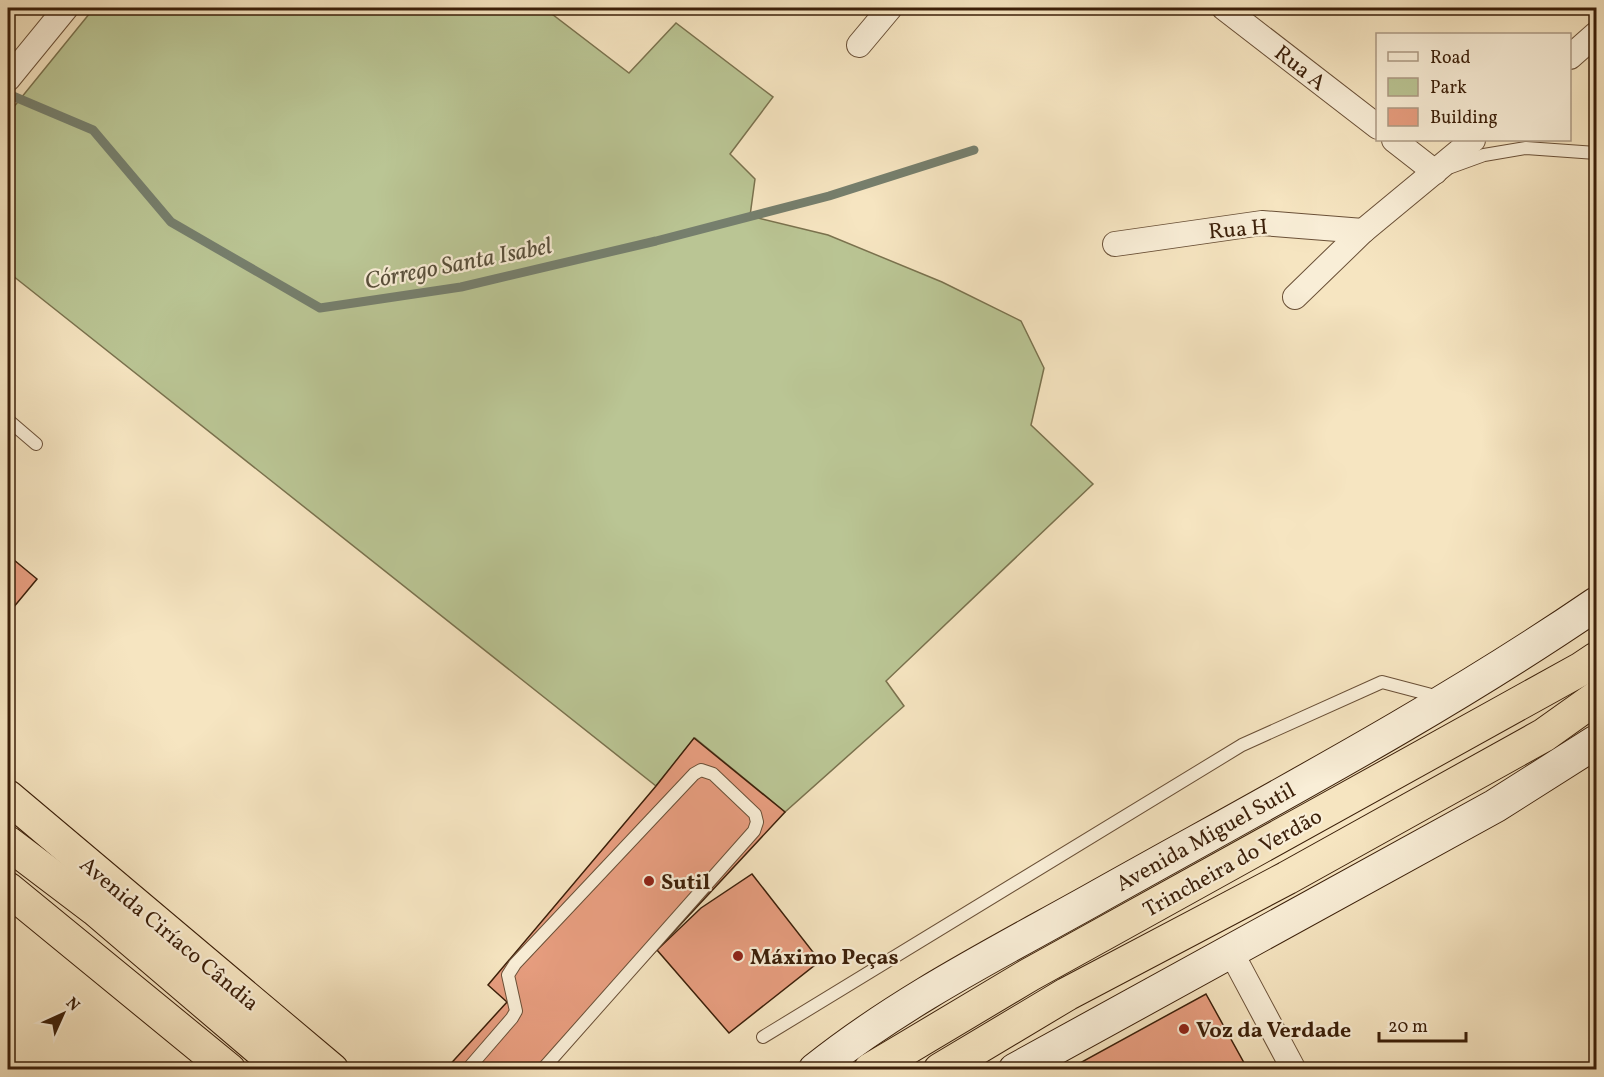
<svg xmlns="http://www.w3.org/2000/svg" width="1604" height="1077" font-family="Vollkorn,serif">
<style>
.green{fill:#bac594;stroke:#7a724e;stroke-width:1.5}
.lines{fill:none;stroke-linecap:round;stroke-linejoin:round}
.stream{stroke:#767f6d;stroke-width:9}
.building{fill:#e89e80;stroke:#3b1f09;stroke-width:1.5}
.lane-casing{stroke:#6a5037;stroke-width:14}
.street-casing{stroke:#6a5037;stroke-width:26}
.secondary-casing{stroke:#3b1f09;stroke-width:35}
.highway-casing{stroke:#3b1f09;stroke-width:35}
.lane{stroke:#f9eed7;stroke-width:12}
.street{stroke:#f9eed7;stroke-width:24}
.secondary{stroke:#f9eed7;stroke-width:33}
.highway{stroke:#f6e5c1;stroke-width:33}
.poi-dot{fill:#8f2418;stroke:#f9eed7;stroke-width:2}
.labels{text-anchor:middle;stroke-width:4.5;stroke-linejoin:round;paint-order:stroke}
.street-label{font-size:22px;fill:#3b1f09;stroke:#f9eed7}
.poi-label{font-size:22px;font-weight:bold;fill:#3b1f09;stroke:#f9eed7;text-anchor:start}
.water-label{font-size:24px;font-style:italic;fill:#584f3b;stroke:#f9eed7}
</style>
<rect width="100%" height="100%" fill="#f6e5c1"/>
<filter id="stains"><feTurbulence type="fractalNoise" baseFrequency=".00333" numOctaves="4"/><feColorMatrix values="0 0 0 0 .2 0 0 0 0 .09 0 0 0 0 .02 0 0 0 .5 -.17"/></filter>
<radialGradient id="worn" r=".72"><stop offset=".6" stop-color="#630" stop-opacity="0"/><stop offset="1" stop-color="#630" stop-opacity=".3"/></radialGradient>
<path class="green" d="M94,8H544L629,73L676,23L773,97L730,154L755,179L750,216L828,235L942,282L1021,321L1044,368L1031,425L1093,484L886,681L904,706L785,812L695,738L656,786L8,272V114Z"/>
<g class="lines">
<path class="stream" d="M8,94L93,130L171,222L320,308L461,287L656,241L829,196L974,150"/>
</g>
<g class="building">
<path d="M8,555L37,579L8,614Z"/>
<path d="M694,738L785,812L587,1025L549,1070H445L507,1002L488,985L656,786Z"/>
<path d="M752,874L820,961L729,1033L657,950L701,908Z"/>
<path d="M1206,994L1248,1070H1081L1078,1064Z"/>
</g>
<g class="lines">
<g class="lane-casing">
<g id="lane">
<path d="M1451,167L1484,155L1526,148L1596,153"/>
<path d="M8,420L36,444"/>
<path d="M763,1037L1242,745L1382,682L1439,697"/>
<path d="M467,1070L512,1018L516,1011L508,975L515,964L694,774L701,770L713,774L755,814L757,822L754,831L542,1070"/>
</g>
</g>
<g class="street-casing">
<g id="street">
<path d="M1224,8L1378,127"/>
<path d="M859,45L890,8"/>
<path d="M1570,57L1596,34"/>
<path d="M8,79L66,8"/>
<path d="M1394,140L1435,172"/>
<path d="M1115,244L1262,223L1363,231"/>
<path d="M1295,297L1363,231L1473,140"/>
<path d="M1231,952L1294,1070"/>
</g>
</g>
<g class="secondary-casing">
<g id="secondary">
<path d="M815,1070C900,1002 997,953 1092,900C1261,805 1435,714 1596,604"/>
<path d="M1015,1070L1495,806L1596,742"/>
</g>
</g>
<g class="highway-casing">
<g id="highway">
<path d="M8,797L332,1070"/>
<path d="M8,843L95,909L284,1070"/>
<path d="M8,889L229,1070"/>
<path d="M870,1070L1029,975L1581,669L1596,659"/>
<path d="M940,1070L1067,994L1287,878L1544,735L1596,698"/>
</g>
</g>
<use href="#lane" class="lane"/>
<use href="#street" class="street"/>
<use href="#secondary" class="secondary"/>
<use href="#highway" class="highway"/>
</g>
<g class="poi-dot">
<circle cx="649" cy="881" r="6"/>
<circle cx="738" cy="956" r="6"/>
<circle cx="1184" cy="1029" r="6"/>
</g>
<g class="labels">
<g class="street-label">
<text transform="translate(1301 67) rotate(38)" y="8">Rua A</text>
<text transform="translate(1238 228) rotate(-5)" y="8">Rua H</text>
<text transform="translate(1205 836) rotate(-29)" y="8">Avenida Miguel Sutil</text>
<text transform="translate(1232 862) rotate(-29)" y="8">Trincheira do Verdão</text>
<text transform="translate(170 933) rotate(40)" y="8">Avenida Ciríaco Cândia</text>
</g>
<g class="poi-label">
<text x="661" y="889">Sutil</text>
<text x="750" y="964">Máximo Peças</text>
<text x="1196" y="1037">Voz da Verdade</text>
</g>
<g class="water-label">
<text transform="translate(458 263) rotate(-11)" y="8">Córrego Santa Isabel</text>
</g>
</g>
<rect width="1604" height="1077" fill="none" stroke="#f6e5c1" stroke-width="30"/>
<rect x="9" y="9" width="1586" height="1059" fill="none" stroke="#3b1f09" stroke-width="3"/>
<rect x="15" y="15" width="1574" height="1047" fill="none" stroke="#3b1f09" stroke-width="1.5"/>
<rect x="1376" y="33" width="195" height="108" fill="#f9eed7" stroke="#ad9b85" stroke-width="1.5"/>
<rect x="1388" y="52" width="30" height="9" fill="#f9eed7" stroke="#ad9b85" stroke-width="1.5"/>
<text x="1430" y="63" font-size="18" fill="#3b1f09">Road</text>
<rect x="1388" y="78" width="30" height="18" fill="#bac594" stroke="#ad9b85" stroke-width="1.5"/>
<text x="1430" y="93" font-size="18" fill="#3b1f09">Park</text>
<rect x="1388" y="108" width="30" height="18" fill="#e89e80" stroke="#ad9b85" stroke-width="1.5"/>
<text x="1430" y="123" font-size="18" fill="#3b1f09">Building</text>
<g transform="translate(63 1014) rotate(45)" stroke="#f9eed7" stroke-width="4.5" paint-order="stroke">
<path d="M0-4.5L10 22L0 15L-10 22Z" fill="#3b1f09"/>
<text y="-9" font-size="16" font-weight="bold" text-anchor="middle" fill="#3b1f09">N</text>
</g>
<path d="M1379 1032v9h87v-9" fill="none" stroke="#3b1f09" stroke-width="3"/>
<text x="1388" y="1032" font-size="18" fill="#3b1f09" stroke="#f9eed7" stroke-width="4.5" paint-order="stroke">20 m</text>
<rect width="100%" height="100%" filter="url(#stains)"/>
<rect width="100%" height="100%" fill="url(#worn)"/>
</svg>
